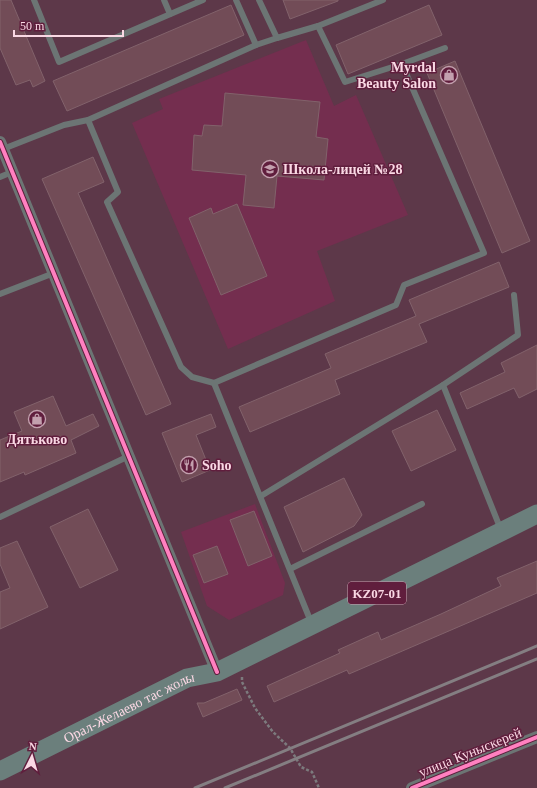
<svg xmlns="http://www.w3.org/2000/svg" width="537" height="788" font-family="Georgia,serif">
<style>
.built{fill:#742e4f}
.building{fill:#724c57;stroke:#82626b}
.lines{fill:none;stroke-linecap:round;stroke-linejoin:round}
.path{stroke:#7c7a7d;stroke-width:2.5;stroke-dasharray:3 2;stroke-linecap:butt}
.service{stroke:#6c7574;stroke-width:6}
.minor{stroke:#6c7574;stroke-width:12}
.primary{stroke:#6b7f7c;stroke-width:19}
.rail{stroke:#847e82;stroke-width:3}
.cycleway-casing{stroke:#601e3d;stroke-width:6}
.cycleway{stroke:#ff80c0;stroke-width:4}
.labels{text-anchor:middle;stroke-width:3;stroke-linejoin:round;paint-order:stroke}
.shield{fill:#601e3d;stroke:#cca0b2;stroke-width:1}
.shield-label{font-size:13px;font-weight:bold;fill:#fad8e4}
.poi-label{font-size:14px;font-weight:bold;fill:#fad8e4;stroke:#601e3d;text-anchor:start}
.street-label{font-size:14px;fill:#fad8e4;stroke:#601e3d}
</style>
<rect width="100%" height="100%" fill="#5d3849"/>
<g class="built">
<path d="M306,40L334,106L356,95L408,215L317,251L335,301L228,349L132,123L163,109L159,99Z"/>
<path d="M255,504L285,583L283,595L229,620L207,606L181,532Z"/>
</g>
<g class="building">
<path d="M0,0H11L45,81L33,87L30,80L16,85L0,48Z"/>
<path d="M283,0H338V1L290,19Z"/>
<path d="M231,5L244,35L67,111L53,81Z"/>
<path d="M429,5L442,35L348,74L336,45Z"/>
<path d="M455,61L530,241L502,253L427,73Z"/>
<path d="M225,93L320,102L316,137L328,139L324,180L277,176L274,208L243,205L246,175L192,170L194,135L202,136L204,125L222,126Z"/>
<path d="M93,157L104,182L78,193L171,404L146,415L42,179Z"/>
<path d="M237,204L267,276L221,295L189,218L211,208L213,214Z"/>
<path d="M499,262L509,287L419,324L427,342L335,380L340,394L250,432L239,407L331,368L325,354L416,316L409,300Z"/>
<path d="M537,345V389L519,398L514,388L467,409L460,393L505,372L501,363Z"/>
<path d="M53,396L66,426L93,414L99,426L71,440L76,453L25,475L24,472L0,482V440L22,431L14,412Z"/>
<path d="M437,410L456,450L411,471L392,431Z"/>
<path d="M211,414L216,427L196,435L210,470L182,482L162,433Z"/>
<path d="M344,478L362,515L354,526L303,552L284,507Z"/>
<path d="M88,509L118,570L80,588L50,527Z"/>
<path d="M254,511L272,556L248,566L230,520Z"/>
<path d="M17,541L48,607L0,629V592L10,588L0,564V548Z"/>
<path d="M217,546L228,574L204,583L193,555Z"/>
<path d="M537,561V593L349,674L347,670L274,702L267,686L340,653L338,650L378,632L381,640L441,614L501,586L497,578Z"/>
<path d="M237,689L242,700L203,717L197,703H204Z"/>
</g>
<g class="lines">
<path class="path" d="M242,677V682L255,708L273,732L290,748L301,767L312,772L319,788"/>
<g class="service">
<path d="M34,0L59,62L203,0"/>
<path d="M164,0L170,14"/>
<path d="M259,0L277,38L318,26L345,82L402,64L445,48"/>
<path d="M318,26L383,0"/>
<path d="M256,45L277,38"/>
<path d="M88,120L118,192L107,202L181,367L192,377L214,383L396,305L404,285L484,253L402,64"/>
<path d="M3,149L64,125L88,120L256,45L236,0"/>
<path d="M0,177L12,172"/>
<path d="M0,294L54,273"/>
<path d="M214,383L311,622"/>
<path d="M443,385L501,530"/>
<path d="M261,496L443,385L518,335L514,295"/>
<path d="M0,517L129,456"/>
<path d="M290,569L422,504"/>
</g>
<g class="minor">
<path d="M0,142L217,672"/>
<path d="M412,788L537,737"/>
</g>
<path class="primary" id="s1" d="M0,771L187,678L217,672L537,514"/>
<g class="rail">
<path d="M195,788L537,646"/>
<path d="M225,788L537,659"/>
</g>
<g class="cycleway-casing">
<g id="cycleway">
<path d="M0,142L217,672"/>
<path d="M412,788L537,737"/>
</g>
</g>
<use href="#cycleway" class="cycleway"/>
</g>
<defs>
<g id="shop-ring" transform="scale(0.9)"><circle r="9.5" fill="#601e3d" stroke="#c3a0ae" stroke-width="1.5"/><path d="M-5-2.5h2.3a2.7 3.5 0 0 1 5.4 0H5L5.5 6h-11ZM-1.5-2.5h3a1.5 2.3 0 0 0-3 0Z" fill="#c3a0ae"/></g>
<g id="school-ring" transform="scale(0.9)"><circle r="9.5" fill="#601e3d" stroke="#c3a0ae" stroke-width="1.5"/><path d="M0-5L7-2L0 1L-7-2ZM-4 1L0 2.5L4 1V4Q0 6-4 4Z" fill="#c3a0ae"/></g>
<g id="restaurant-ring" transform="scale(0.9)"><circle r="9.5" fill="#601e3d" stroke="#c3a0ae" stroke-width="1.5"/><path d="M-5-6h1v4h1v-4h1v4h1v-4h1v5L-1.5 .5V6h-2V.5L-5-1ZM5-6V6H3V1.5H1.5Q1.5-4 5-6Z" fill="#c3a0ae"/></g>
</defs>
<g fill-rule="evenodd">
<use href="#shop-ring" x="449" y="75"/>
<use href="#school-ring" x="270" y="169"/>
<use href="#shop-ring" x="37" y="419"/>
<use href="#restaurant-ring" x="189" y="465"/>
</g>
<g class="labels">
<rect class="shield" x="348" y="582" width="58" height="22" rx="3"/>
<g class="shield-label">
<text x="377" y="598">KZ07-01</text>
</g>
<g class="poi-label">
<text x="436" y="72" text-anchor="end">Myrdal<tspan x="436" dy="16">Beauty Salon</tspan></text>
<text x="283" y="174">Школа-лицей №28</text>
<text x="37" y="444" text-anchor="middle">Дятьково</text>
<text x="202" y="470">Soho</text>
</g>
<g class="street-label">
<text dy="5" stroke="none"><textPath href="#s1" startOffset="144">Орал-Желаево тас жолы</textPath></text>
<text transform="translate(470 752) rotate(-22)" y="5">улица Куныскерей</text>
</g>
</g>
<g transform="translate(32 756) rotate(5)" stroke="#601e3d" stroke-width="3" paint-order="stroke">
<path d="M0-3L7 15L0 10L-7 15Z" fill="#fad8e4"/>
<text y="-6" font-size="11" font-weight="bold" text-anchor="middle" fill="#fad8e4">N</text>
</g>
<path d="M14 30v6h109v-6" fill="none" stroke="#fad8e4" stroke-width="2"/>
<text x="20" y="30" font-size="12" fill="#fad8e4" stroke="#601e3d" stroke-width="3" paint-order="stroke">50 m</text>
</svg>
